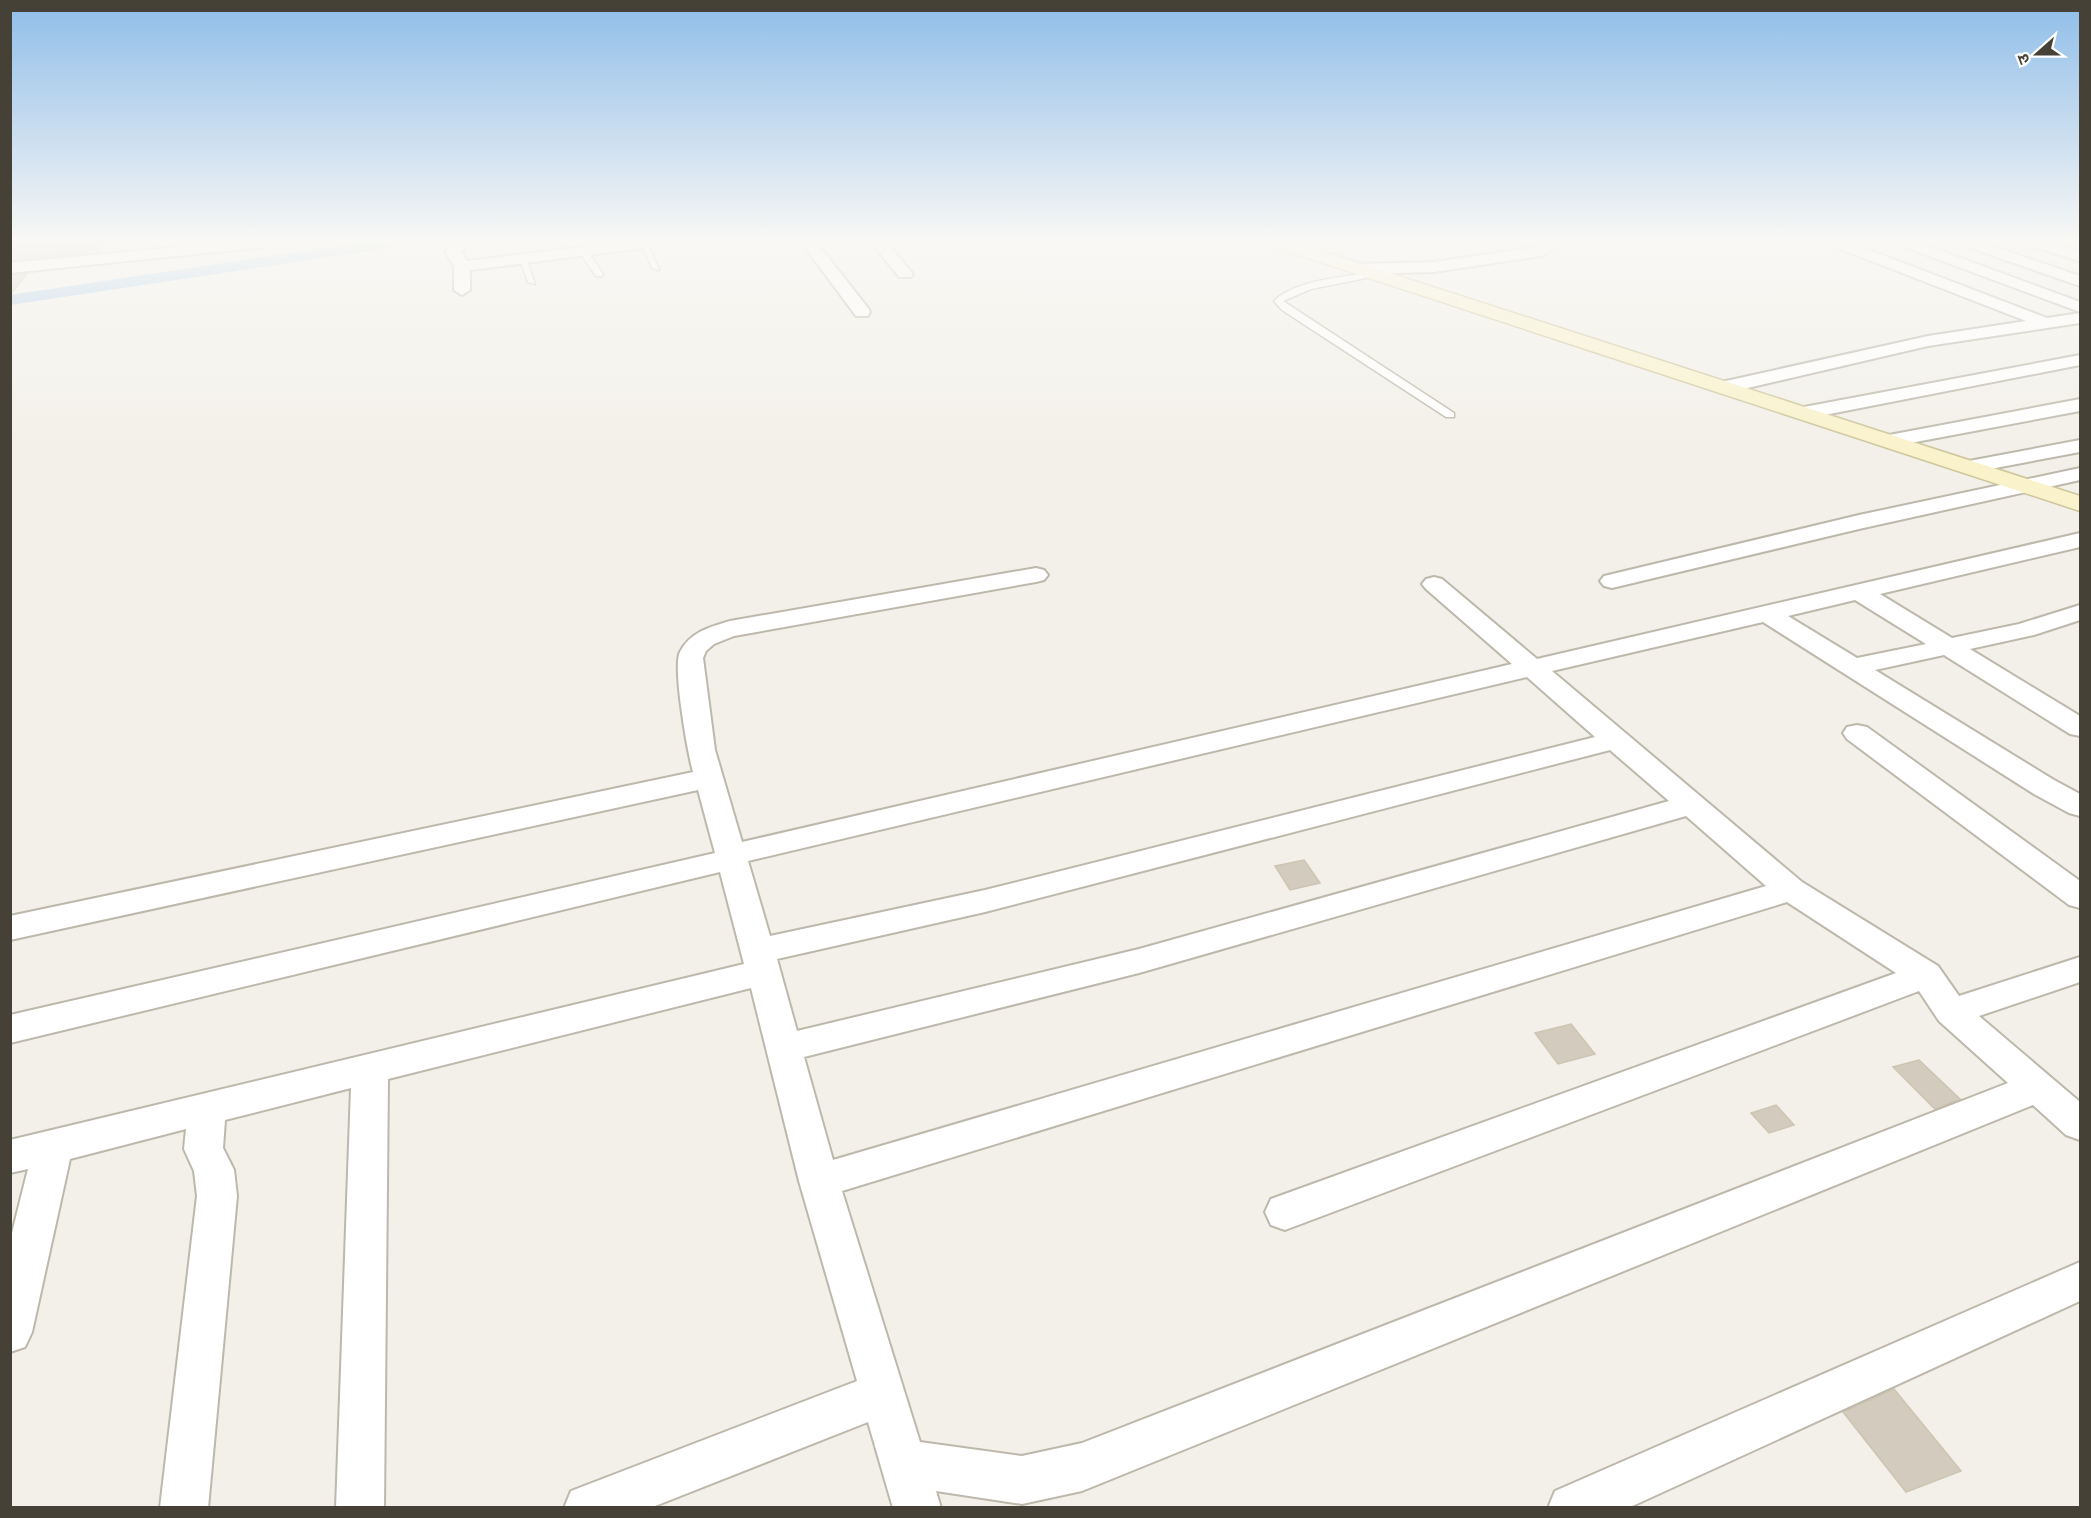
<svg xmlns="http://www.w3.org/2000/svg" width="2091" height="1518" font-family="Figtree,'Noto Sans Devanagari',sans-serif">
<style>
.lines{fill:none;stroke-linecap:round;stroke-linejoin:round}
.canal{fill:#a9cbea;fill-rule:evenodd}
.building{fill:#d3ccbe;stroke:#cdc4b2;stroke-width:1.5}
.lane-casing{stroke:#bdb8ab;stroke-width:3}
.street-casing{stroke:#bdb8ab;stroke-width:4}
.secondary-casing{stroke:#cec59b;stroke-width:3}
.lane{fill:#fff;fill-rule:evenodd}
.street{fill:#fff;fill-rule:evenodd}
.secondary{fill:#faf2ca;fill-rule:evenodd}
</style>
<rect width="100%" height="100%" fill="#f2f0e8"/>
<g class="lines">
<path class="canal" d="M357,243H397L389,248L10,305V295Z"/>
</g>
<g class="building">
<path d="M19,243H104L97,252L10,261V252Z"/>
<path d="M28,273L10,295V275Z"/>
<path d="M1304,860L1320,883L1290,890L1275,866Z"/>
<path d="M1571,1024L1595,1054L1558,1064L1535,1033Z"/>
<path d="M1919,1060L1960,1099L1935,1109L1893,1067Z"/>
<path d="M1776,1105L1794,1125L1769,1133L1751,1113Z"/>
<path d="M1894,1389L1961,1471L1906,1492L1843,1412Z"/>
</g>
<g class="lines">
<g class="lane-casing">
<g id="lane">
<path d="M641,243L648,244L659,270L652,268Z"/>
<path d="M580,249H586L603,274L602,276H596L579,251Z"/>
<path d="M519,256L526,258L535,284L528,282Z"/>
<path d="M1373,272L1377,274L1376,276L1311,289L1283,301L1454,413V417H1446L1282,310L1274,301C1295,280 1344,277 1373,272Z"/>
</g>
</g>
<g class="street-casing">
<g id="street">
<path d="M220,243H271L264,247L10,273V263Z"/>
<path d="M453,243H472L461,251L467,261L615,243H658L651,247L470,270V290L462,295L454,290V266L445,251Z"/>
<path d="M802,243H817L868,308L870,312L868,316H856Z"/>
<path d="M872,243H887L913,274L911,277H899Z"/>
<path d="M1537,243H1551V250L1541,256L1434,272L1358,274L1350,269L1358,264L1434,262L1537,247Z"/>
<path d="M1831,243H1851L2047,318L2080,313V323L1928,346L1726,393L1719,391L1717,387L1719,383L1726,381L1928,336L2026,321L1833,246Z"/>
<path d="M1900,243H1920L2080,302V312L1902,246Z"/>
<path d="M1963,243H1984L2080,276V286L1965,246Z"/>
<path d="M2030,243H2052L2080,252V261L2032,246Z"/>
<path d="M2080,355V365L1804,419L1797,417L1794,413L1797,409L1804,407Z"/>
<path d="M2080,399V411L1889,447L1882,445L1879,441L1882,437L1889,435Z"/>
<path d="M2080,440V452L1969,473L1962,471L1959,467L1962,463L1969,461Z"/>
<path d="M2080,468V480L1859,529L1612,588L1604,586L1600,581L1604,576L1859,515Z"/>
<path d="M2080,533V547L1880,594L1952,638L2019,624L2080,605V620L2034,635L1970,649L2080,716V736L2070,734L1944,655L1875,670L2054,780L2080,794V816L2069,813L2034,794L1763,622L1552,671L1802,882L1938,966L1959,996L2080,957V982L1979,1016L2080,1102V1140L2066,1135L2033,1105L1082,1491L1022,1504L936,1491L941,1508H893L868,1422L650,1508H564L571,1491L857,1381L799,1181L751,988L388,1079L384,1508H336L351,1088L225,1120L223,1148L234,1170L237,1196L208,1508H160L197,1196L194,1171L184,1149L186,1129L70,1159L32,1332L25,1347L10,1352V1241L28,1169L10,1173V1140L744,964L720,872L10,1043V1015L715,853L698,790L10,940V916L693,772C688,754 672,666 680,652C690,632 710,627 730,621L1036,568L1044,570L1048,575L1044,580L1036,582L734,636L714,644L706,651L703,658L715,750L742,842L1512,664L1426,589L1422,584L1426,579L1434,577L1442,579L1537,659ZM1855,600L1926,644L1857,658L1788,616ZM1527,677L1595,737L985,890L770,936L748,861ZM1610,750L1669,801L1139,949L797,1031L777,959L985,912ZM1686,816L1766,886L833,1160L804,1057L1139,973ZM1787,902L1896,973L1271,1199L1265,1212L1271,1225L1285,1230L1919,991L1939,1021L2008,1083L1082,1443L1022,1456L920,1442L842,1191Z"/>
<path d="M1857,725L1867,727L2080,881V908L2069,905L1847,739L1843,733L1847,727Z"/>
<path d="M2080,1262V1301L1628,1508H1548L1555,1491Z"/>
</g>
</g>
<g class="secondary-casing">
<path id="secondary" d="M1271,243H1297L2080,496V511L1274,247Z"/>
</g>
<use href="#lane" class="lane"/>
<use href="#street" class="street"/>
<use href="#secondary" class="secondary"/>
</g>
<linearGradient id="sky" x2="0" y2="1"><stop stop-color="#8fbde9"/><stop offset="0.53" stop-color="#f9f8f5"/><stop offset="1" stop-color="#f9f8f5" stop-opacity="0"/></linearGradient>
<rect width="2091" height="455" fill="url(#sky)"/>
<rect width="2091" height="1518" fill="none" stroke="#454137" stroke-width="24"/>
<g transform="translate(2037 54) rotate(249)" stroke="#ffffff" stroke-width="4.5" paint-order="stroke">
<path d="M0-4.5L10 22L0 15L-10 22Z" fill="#454137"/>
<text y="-9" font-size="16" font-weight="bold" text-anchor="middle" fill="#454137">उ</text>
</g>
</svg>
